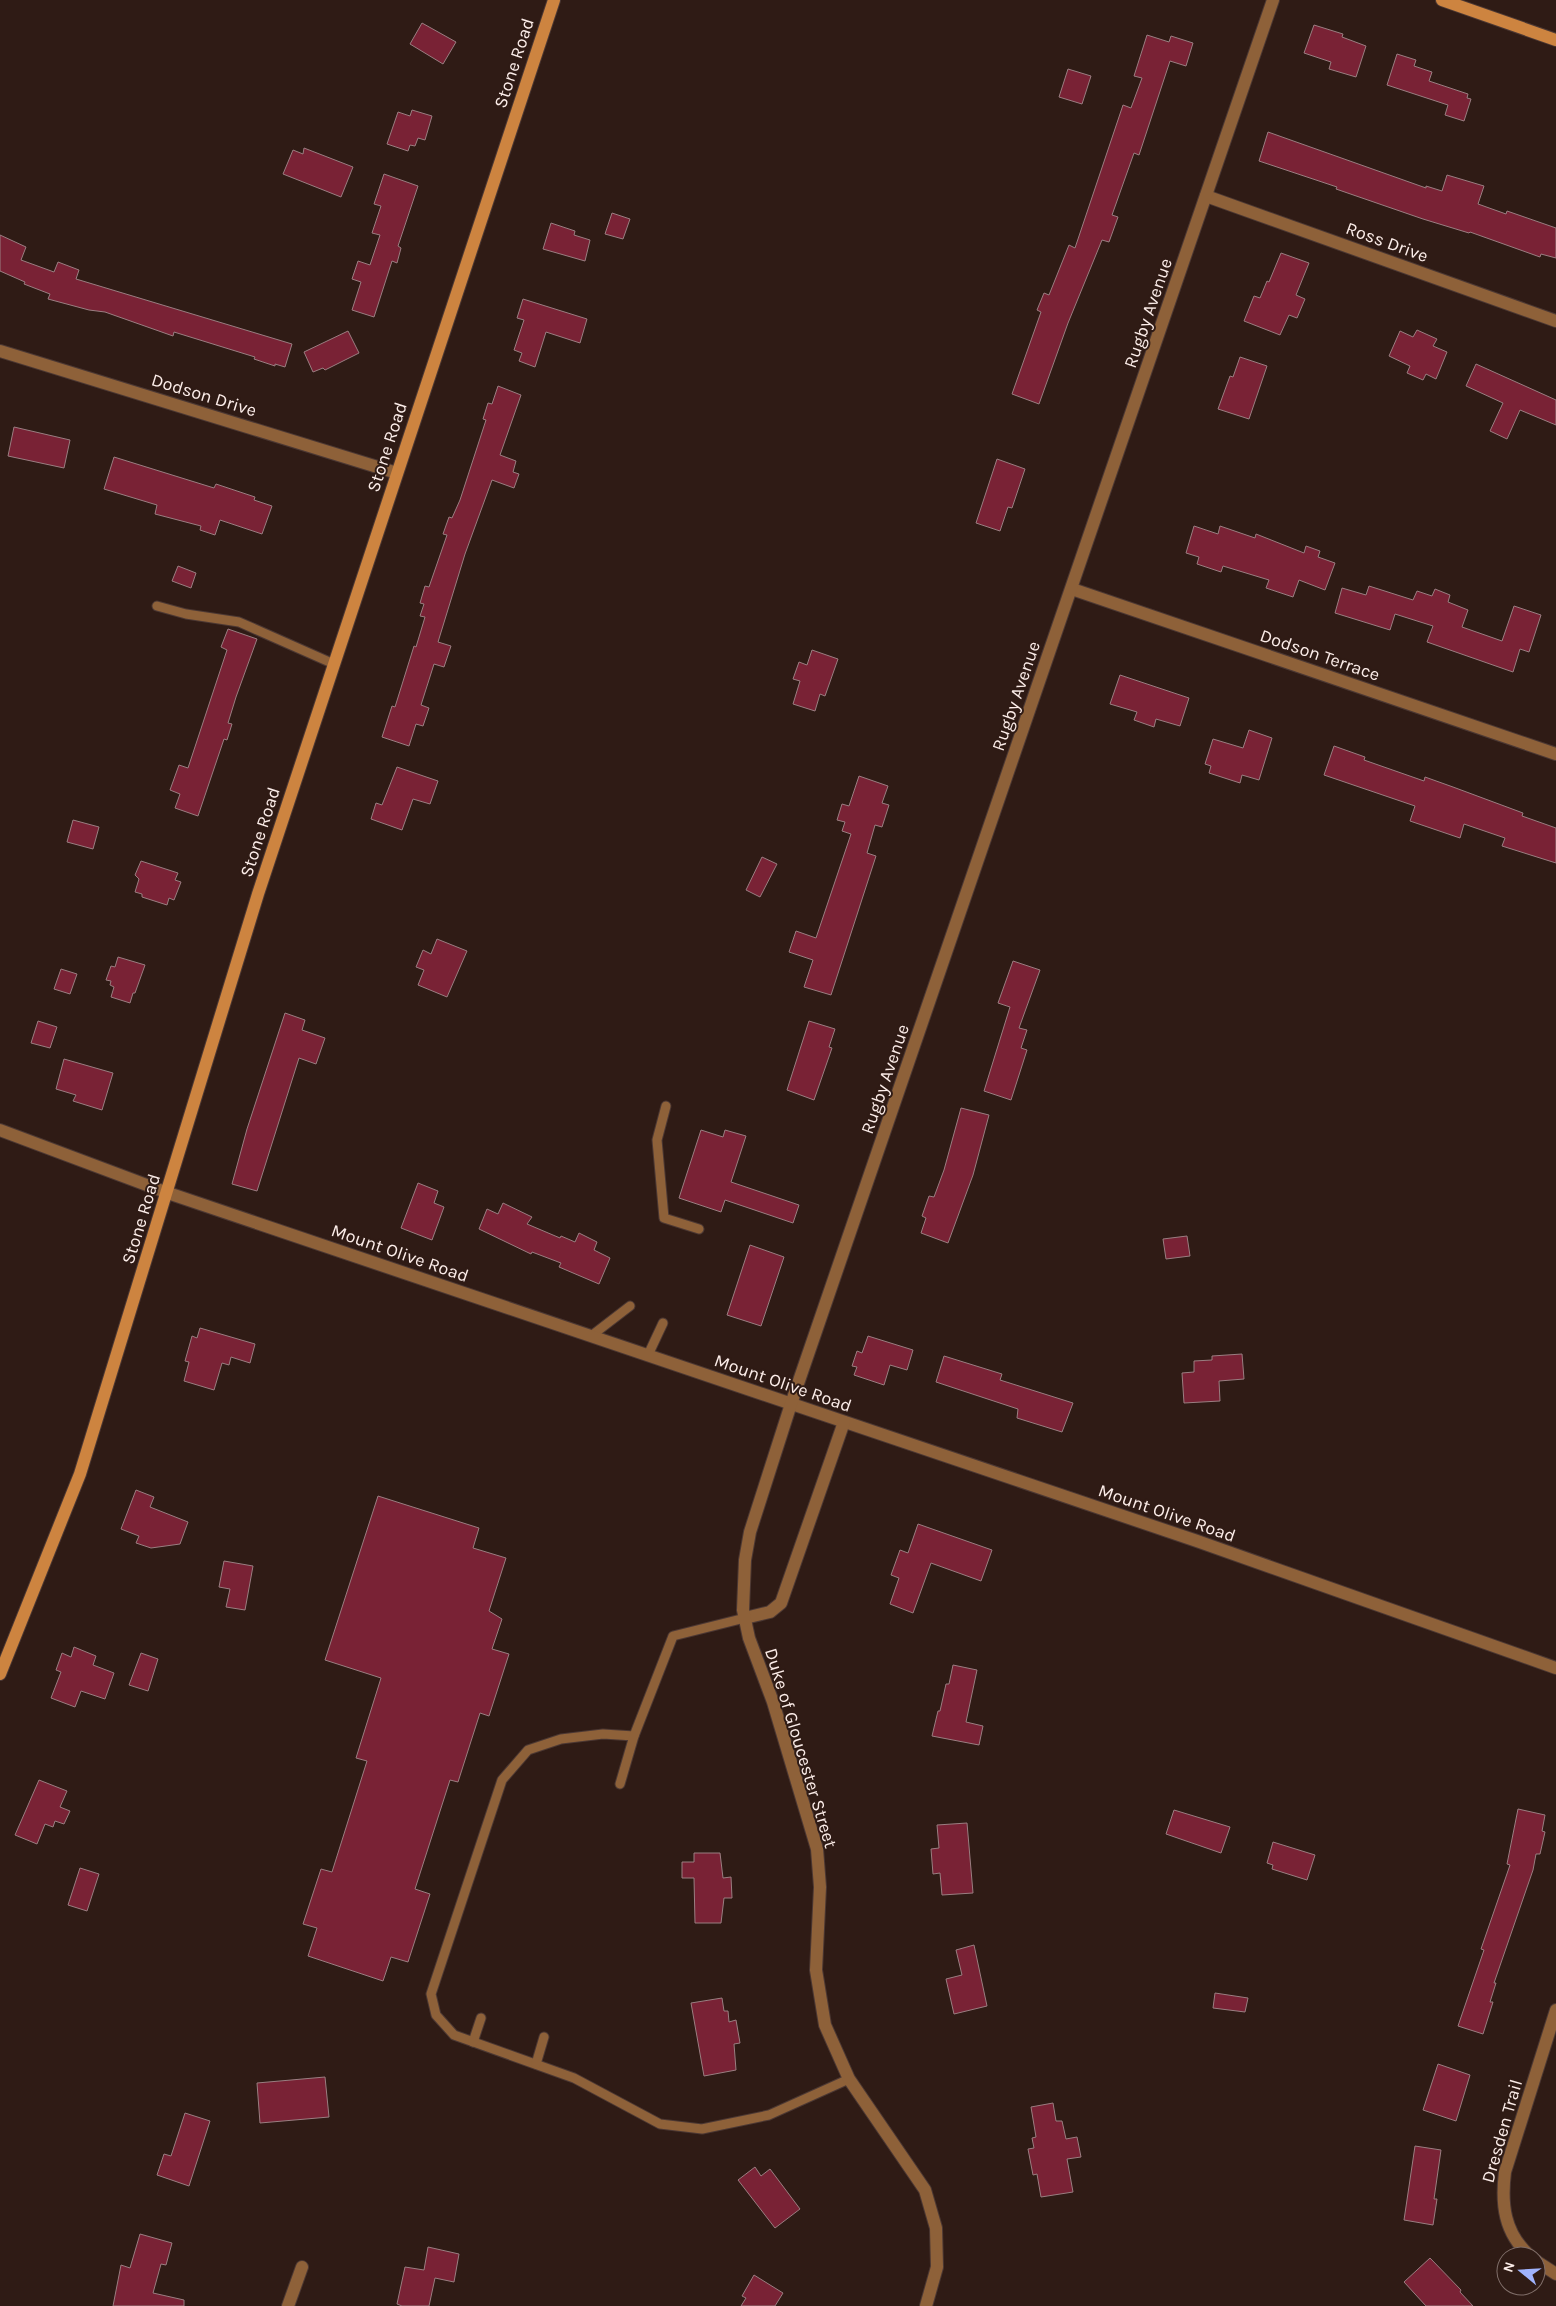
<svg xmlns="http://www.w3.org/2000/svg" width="1556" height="2306" font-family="Karla,sans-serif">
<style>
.building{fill:#792235;stroke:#9a7e81}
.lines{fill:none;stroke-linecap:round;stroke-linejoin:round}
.lane-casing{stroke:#4c3833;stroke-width:11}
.street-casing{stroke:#4c3833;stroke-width:14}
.secondary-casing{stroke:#4c3833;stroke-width:14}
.lane{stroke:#8e6139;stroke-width:9}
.street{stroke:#8e6139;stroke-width:12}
.secondary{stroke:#cd8440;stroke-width:12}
.labels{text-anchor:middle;stroke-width:4;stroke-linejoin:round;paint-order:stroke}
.street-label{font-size:18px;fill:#fcede9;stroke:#2f1b15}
</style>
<rect width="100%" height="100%" fill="#2f1b15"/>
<g class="building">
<path d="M422,23L456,42L443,64L410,44Z"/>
<path d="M1314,25L1343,34L1342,37L1366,46L1356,77L1329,69L1331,62L1304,53Z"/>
<path d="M1147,35L1169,42L1171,36L1193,43L1186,66L1170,61L1139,155L1134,153L1112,215L1118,217L1109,242L1102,240L1068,323L1039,404L1012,394L1041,312L1037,310L1044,293L1049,295L1069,245L1075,248L1123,105L1131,108L1142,78L1134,76Z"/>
<path d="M1397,54L1416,60L1414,66L1432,72L1429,81L1468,94L1467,98L1471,99L1464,121L1445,115L1448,105L1387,85Z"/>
<path d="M1068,69L1091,76L1082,104L1059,97Z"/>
<path d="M412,110L432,116L425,140L418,138L415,146L410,145L408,151L387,144L398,112L410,116Z"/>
<path d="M1268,132L1426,188V186L1442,191L1447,175L1484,186L1478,204L1506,214L1507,211L1556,228V258L1541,254L1540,257L1470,232L1469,233L1423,219L1336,189L1337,187L1259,161Z"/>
<path d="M304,148L353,167L341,197L283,174L293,150L303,154Z"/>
<path d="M384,174L418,186L398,246L401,248L397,263L392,261L374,317L352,310L361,282L352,279L358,261L370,265L380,235L372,233L381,206L374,204Z"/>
<path d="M612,213L630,219L623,239L605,234Z"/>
<path d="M551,223L575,231L574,235L590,240L585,261L543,249Z"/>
<path d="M0,235L26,247L21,260L54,272L58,262L79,270L76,279L292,344L285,367L275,364V366L254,359L255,357L174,332L173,336L105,312L89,310L48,299L50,294L24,284L25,282L0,271Z"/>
<path d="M1281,253L1309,263L1296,295L1305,299L1297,318L1289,315L1280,335L1244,321L1254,296L1260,298L1267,281L1269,282Z"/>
<path d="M523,299L587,319L580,343L546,332L535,367L519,361L522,353L514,350L524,320L517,318Z"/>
<path d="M1417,330L1437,339L1433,346L1447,352L1436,379L1426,374L1423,380L1407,373L1410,366L1389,356L1400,331L1413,337Z"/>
<path d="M348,331L359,353L325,370L323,368L313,372L304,352Z"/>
<path d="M1240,357L1267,366L1249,419L1218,409L1230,376L1233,377Z"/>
<path d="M1476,364L1556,400V425L1520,410L1507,439L1490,431L1503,403L1466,386Z"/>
<path d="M498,386L521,395L500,455L516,461L513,472L519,474L514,488L492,480L465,554L438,642L451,646L444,667L434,664L421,705L429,708L423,726L416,724L409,746L382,737L392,706L395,707L414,646L416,647L425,617L420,616L424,604L420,603L425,586L429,587L447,535L443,534L449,517L452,518L460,500L486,420L483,419L488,403L492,404Z"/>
<path d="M14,427L70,440L64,468L8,456Z"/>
<path d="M114,457L214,488L216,484L255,497L254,500L272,506L262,534L220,520L215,535L200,530L201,526L155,514L157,505L104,489Z"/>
<path d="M997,459L1025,469L1012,508L1008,507L1000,531L976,523Z"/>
<path d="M1194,526L1218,534L1220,526L1255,538L1256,534L1304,553L1306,546L1320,551L1318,557L1335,563L1325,590L1299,580L1293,597L1266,588L1269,580L1223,566L1221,572L1197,564L1199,557L1186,553Z"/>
<path d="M178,566L196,573L191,588L172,581Z"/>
<path d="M1369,586L1413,600L1417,591L1432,596L1435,589L1450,595L1448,602L1468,610L1462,627L1502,641L1514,606L1541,615L1529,652L1520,649L1513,672L1427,642L1433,626L1395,614L1390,630L1335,613L1342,588L1366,595Z"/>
<path d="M228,629L257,639L236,697L228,723L232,724L227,740L224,739L198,816L175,808L180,794L170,790L179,765L188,768L227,650L221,647Z"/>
<path d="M812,650L838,659L825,696L820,694L815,711L793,704L800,681L793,679L799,662L807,665Z"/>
<path d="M1120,675L1189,698L1180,726L1156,719L1154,727L1134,720L1137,712L1110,704Z"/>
<path d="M1249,730L1272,738L1259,780L1242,775L1240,783L1209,773L1211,766L1205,764L1213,739L1243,748Z"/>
<path d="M1334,746L1365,757L1364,760L1424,781L1425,777L1453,787L1523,813L1522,816L1556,828V863L1502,846L1505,838L1464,824L1460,838L1410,821L1415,806L1324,775Z"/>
<path d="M397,767L438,781L430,804L413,799L402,830L371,819L376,803L382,805Z"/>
<path d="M859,776L888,786L882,803L889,805L882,827L875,825L867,853L876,856L831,995L804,987L813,960L789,952L796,931L816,938L851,834L842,831L845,822L837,820L842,804L849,806Z"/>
<path d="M73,820L99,827L93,849L67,842Z"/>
<path d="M762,857L777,864L760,897L746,890Z"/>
<path d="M141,861L178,873L175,880L181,882L174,900L169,898L167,905L142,897V894L135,892L139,879L135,875Z"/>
<path d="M437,939L467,951L447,997L418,985L424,970L416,967L423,950L431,954Z"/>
<path d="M118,957L145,965L135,993H133L130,1003L111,997L114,987L110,985L111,981L106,980L111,966L115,967Z"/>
<path d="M1013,961L1040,970L1019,1028L1027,1030L1021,1048L1027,1050L1011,1100L984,1091L1010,1007L998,1003Z"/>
<path d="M61,969L77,974L70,994L54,989Z"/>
<path d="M285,1013L305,1020L302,1030L325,1038L316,1064L299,1058L257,1191L232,1184L247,1129Z"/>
<path d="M38,1021L57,1027L50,1048L31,1043Z"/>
<path d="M809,1021L835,1029L829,1047L832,1048L814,1100L787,1090Z"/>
<path d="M64,1059L113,1073L102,1110L73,1101L76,1095L56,1089Z"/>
<path d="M961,1108L989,1115L973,1175L948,1243L921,1233L926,1218L922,1216L929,1196L934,1197L944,1170Z"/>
<path d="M701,1130L723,1137L725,1130L746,1136L731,1182L799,1205L793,1223L725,1200L721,1212L679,1198Z"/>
<path d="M418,1183L438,1191L434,1203L444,1207L432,1240L401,1228Z"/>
<path d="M503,1203L532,1217L527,1224L560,1238L561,1236L575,1242L579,1233L597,1242L594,1250L610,1258L599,1284L559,1267L561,1263L532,1252L531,1254L479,1229L487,1209L498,1214Z"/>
<path d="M1187,1236L1190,1256L1166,1259L1163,1239Z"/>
<path d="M750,1245L784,1257L761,1326L727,1315Z"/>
<path d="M200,1328L255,1344L250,1363L231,1357L229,1365L222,1363L214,1390L184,1381L189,1362L185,1361L192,1336L197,1338Z"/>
<path d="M868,1336L913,1350L907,1370L890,1365L884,1385L854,1375L857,1367L852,1366L857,1351L862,1353Z"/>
<path d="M1242,1354L1244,1379L1219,1381L1220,1401L1184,1403L1182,1373L1194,1372V1361L1212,1360V1356Z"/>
<path d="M944,1356L1002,1374L1000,1380L1073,1403L1062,1432L1017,1418L1018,1409L936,1382Z"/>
<path d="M136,1490L154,1497L150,1507L188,1522L180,1544L151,1548L136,1543L139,1536L121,1529Z"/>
<path d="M378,1496L479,1528L473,1548L506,1558L489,1611L502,1619L492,1649L509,1654L489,1716L480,1713L458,1782L450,1780L415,1889L430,1894L408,1962L391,1957L383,1981L308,1956L317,1928L303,1924L321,1869L332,1872L367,1761L356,1758L381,1678L325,1660Z"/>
<path d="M918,1524L992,1550L981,1581L931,1563L913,1613L890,1604L899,1578L891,1575L900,1550L908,1553Z"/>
<path d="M224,1561L253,1566L245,1610L226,1607L230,1589L219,1587Z"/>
<path d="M74,1647L96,1656L93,1665L114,1673L105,1699L81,1691L75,1707L51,1698L61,1672L56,1670L62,1653L71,1657Z"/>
<path d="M141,1653L158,1659L148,1691L129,1685Z"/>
<path d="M953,1665L977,1670L966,1722L983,1726L979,1745L932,1736L938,1711H940L946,1684H949Z"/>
<path d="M39,1780L67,1791L60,1807L70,1811L64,1824L55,1821L53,1827L45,1824L37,1844L15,1835Z"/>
<path d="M1518,1809L1545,1815L1542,1831L1545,1832L1540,1854H1536L1533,1870L1494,1983H1496L1490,2002H1493L1483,2034L1458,2026L1484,1950L1481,1949L1510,1865L1507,1864Z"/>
<path d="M1174,1810L1230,1827L1221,1853L1166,1834Z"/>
<path d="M967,1823L973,1893L942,1895L940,1873L933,1874L931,1849L939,1848L937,1825Z"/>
<path d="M1273,1842L1315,1855L1307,1880L1272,1869L1273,1865L1267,1863Z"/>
<path d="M694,1853H720L723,1878L731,1877L732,1898H724L721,1923H695L694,1878H682V1862H694Z"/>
<path d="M80,1868L99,1874L87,1911L68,1905Z"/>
<path d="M974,1945L987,2006L954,2014L946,1979L962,1975L956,1950Z"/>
<path d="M1215,1993L1248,1998L1245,2012L1213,2008Z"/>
<path d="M722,1998L724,2011H728L729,2022L736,2020L740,2043L734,2044L736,2070L704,2076L691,2003Z"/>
<path d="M1438,2064L1470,2075L1456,2121L1423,2110Z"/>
<path d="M325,2077L329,2117L260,2123L257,2083Z"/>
<path d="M1053,2103L1056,2121H1062L1066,2139L1077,2137L1081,2157L1067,2159L1073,2192L1041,2197L1037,2174L1033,2175L1028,2149L1034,2148L1032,2138L1036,2137L1031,2107Z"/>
<path d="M185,2113L210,2121L189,2186L157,2175L164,2154L171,2156Z"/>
<path d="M1415,2146L1441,2150L1434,2199H1437L1433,2225L1404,2220Z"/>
<path d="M755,2167L761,2176L770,2169L800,2209L775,2228L738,2180Z"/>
<path d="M140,2234L172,2243L166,2265L161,2264L153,2293L184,2300V2306H113L121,2265L130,2268Z"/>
<path d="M428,2247L459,2254L454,2282L435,2278L429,2306H402L397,2304L405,2267L424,2270Z"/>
<path d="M1430,2258L1461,2290L1460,2292L1473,2306H1426L1404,2282Z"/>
<path d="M754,2275L783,2293L775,2306H741L746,2298L742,2296Z"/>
</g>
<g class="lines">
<g class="lane-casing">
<g id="lane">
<path d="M157,606L186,614L239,622L334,664"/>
<path d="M666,1106L657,1140L664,1218L699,1229"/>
<path d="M591,1336L630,1306"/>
<path d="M648,1355L663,1323"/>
<path d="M634,1736L603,1734L561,1739L528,1750L502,1780L431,1994L436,2015L454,2035L574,2078L660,2124L702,2129L769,2115L849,2079"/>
<path d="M620,1784L634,1736L673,1636L745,1618"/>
<path d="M473,2042L481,2018"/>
<path d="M536,2064L544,2037"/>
</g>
</g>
<g class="street-casing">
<g id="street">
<path d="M1206,196L1556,321"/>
<path d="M0,351L397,473"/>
<path d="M1072,589L1556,754"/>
<path d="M0,1130L168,1193L1197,1541L1556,1668"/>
<path d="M745,1618L770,1612L781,1603L844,1422"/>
<path d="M1530,2256C1504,2233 1501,2204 1505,2172L1556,2010"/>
<path d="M1536,2261L1556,2274"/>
<path d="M288,2306L302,2267"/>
<path d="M926,2306L937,2267L936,2228L925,2190L849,2079L825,2025L816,1970L820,1887L817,1849L773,1702L749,1638L743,1610L745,1560L750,1532L791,1404L1273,0"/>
</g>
</g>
<g class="secondary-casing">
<g id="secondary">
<path d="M1442,0L1556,40"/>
<path d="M0,1674L80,1474L258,894L554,0"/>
</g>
</g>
<use href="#lane" class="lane"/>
<use href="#street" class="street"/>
<use href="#secondary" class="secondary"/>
</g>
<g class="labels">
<g class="street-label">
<text transform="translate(514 63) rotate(-72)" y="6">Stone Road</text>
<text transform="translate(1387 242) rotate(20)" y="6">Ross Drive</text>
<text transform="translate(1148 313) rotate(-71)" y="6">Rugby Avenue</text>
<text transform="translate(204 395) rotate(17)" y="6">Dodson Drive</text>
<text transform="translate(387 447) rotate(-72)" y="6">Stone Road</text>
<text transform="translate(1320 655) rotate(19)" y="6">Dodson Terrace</text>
<text transform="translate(1016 696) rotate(-71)" y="6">Rugby Avenue</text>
<text transform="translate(260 832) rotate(-72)" y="6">Stone Road</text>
<text transform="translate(885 1079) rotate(-71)" y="6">Rugby Avenue</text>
<text transform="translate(141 1219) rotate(-73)" y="6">Stone Road</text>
<text transform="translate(400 1253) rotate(19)" y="6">Mount Olive Road</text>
<text transform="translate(783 1383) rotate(19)" y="6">Mount Olive Road</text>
<text transform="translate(1167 1513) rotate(19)" y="6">Mount Olive Road</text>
<text transform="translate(801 1748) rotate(73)" y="6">Duke of Gloucester Street</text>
<text transform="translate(1502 2131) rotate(-74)" y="6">Dresden Trail</text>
</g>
</g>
<g transform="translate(1521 2271) rotate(288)"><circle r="24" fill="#2f1b15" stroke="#816f6a"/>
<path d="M0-4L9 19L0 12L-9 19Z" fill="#a0b3fd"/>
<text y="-8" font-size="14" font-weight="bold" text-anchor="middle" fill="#fcede9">N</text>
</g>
</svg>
